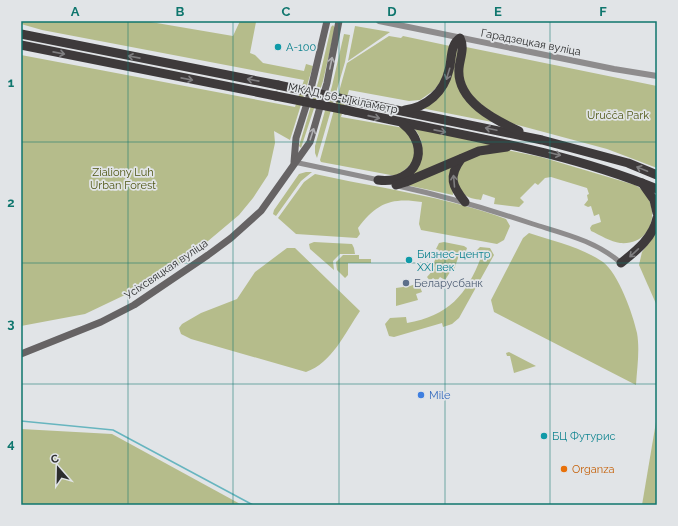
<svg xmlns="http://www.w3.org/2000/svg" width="678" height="526" font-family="Raleway,sans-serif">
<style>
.green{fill:#b5bc8b}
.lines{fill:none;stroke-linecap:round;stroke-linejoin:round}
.stream{stroke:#67b5bf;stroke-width:1.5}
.minor{stroke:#8e8c8d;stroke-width:5}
.tertiary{stroke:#8e8c8d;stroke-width:6}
.secondary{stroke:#666364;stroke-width:7}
.trunk{stroke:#3e3a3b;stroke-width:9}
.trunk-bridge{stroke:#3e3a3b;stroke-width:9}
.oneway{stroke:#7f7e80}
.oneway2{stroke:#b0b0b3}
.grid{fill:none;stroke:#0f766e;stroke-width:1;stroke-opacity:0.55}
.culture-dot{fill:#0f9aa8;stroke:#e1e4e7;stroke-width:1.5}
.service-dot{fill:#5c6f8a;stroke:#e1e4e7;stroke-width:1.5}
.shop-dot{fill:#3f7fe0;stroke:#e1e4e7;stroke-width:1.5}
.food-dot{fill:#e8710a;stroke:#e1e4e7;stroke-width:1.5}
.labels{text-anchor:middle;stroke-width:3.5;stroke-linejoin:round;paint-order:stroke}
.street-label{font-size:11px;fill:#2c2d2e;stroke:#e1e4e7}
.culture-label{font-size:11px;fill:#0d838f;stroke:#e1e4e7;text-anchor:start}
.park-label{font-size:11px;fill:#4e5513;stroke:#e1e4e7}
.service-label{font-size:11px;fill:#4e5e75;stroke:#e1e4e7;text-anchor:start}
.shop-label{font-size:11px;fill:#366cbe;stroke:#e1e4e7;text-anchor:start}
.food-label{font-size:11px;fill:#c56008;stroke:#e1e4e7;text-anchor:start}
.neatline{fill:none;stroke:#0f766e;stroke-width:1.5}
.grid-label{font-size:13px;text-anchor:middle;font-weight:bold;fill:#0f766e}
</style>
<rect width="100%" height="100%" fill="#e1e4e7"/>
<g class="green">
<path d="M21,21H145L233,36L240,21H260L256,22L250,53L255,55L263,63L304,71L306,64L313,66L290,140L274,131L275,143L268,175L253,198L239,215L189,257L150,283L85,314L21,326V55L295,107L304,80L42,30L21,24Z"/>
<path d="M333,25L335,28L323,81L301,148L299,146L319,79L331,27Z"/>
<path d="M355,26L390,32L348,61Z"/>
<path d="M344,34L350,35L345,62L317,158L315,153V146L332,86Z"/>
<path d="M389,36L401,38L403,36L450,46L445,77L433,91L420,100L409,101L349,90L341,117L404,128C419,150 420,161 396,176L321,162L320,160L347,63Z"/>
<path d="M466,47L657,86V168L607,149L514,124C492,114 462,97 462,69C461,62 465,54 466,47Z"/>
<path d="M456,49L458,50C457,58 454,66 455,74C458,96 475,111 492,122L421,108L436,99Z"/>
<path d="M414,128L496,145L412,177C422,160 428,145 414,128Z"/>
<path d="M507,150L541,157L635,185C663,200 656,246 620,243C611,242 600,235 591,231L590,228L592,225L601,222L599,214L594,216L591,206L588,207L584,205L588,200L587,195L589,194L587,188L551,177L545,178L538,185L535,183L520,198L524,202L519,207L494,204L495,198L483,194L481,200C475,199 468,198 464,194C452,184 457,167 467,159C477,151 495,152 507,150Z"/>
<path d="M451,165L453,195L406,185Z"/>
<path d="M306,172H312L301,181L276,216L273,214L274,210L299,174Z"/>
<path d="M315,174C378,188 444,196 506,219L510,226L504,240L497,244L421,230L419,224L422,202C392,197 376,203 358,228L360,234L357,238L296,234L278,218L304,182Z"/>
<path d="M657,232V306L639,265L642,252Z"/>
<path d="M529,233C553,241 581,247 603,262C618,273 633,314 637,333C640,350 637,368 636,385L494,312L491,300L523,238Z"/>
<path d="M314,242L352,244L354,248L355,254H340L333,261L334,270L310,249L309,244Z"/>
<path d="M444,242L464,246L467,248L466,251L460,252L454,270L452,269L445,280L440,277L437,281L433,278L430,281L427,277L435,268L433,265L439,250L436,249L439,243Z"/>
<path d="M480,247L490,248L494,255L459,318L452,324L443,327L442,323L394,337L389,336L385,324L390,318L406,317L407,323C448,316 467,295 481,257L476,255L475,252Z"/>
<path d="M287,248H295L360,311C345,333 332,363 306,372L191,339L181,334L179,328L182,324L201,313L237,299L255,272Z"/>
<path d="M343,255H359V259H371V263H348V275L345,278L337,270L336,262Z"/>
<path d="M421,282L423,285L420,287L422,292L416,294L418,300L396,306V288L410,286Z"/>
<path d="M509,352L536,366L514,373L510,356H507L506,353Z"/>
<path d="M657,416V505H642Z"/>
<path d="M21,429L112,434L242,505H21Z"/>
</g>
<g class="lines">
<path class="stream" d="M21,421L113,430L253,505"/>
<g class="minor">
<path d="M294,162L379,180"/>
<path d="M398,186C444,196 488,209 533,224C565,234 596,241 621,263"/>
</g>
<path class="tertiary" d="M379,21L614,69L657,76"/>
<g class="secondary">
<path d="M294,162L296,138L309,97L327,21"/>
<path d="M21,354L101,322L134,305L208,255L231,238L261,211L310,142L327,83L339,21"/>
</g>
<g class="trunk">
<path d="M21,34L278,85"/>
<path d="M21,45L276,96"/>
<path d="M348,100L542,140L628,163L657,175"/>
<path d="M346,110C450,134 557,148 657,189"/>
<path d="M405,110C427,107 444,92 449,70C452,60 450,44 460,38C465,48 460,58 459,68C456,101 495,120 519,131"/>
<path d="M461,159C448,177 452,186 465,202"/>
<path d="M378,180C416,185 433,148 403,124"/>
<path d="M642,183L654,200L657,213"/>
<path d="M396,185L406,182L479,151L507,147"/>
<path d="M621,263C636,251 653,238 657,218"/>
</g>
<g class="trunk-bridge">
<path d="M278,85L348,100"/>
<path d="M276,96L346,110"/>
</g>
</g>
<defs><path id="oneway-shaft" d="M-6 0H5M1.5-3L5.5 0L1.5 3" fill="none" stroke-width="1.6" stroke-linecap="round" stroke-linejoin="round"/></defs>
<g class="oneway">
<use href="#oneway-shaft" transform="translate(59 53) rotate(11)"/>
<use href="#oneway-shaft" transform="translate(134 57) rotate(-169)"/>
<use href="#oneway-shaft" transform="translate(448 74) rotate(107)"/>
<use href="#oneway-shaft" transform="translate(187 79) rotate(11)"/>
<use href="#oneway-shaft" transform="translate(253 80) rotate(-169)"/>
<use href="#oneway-shaft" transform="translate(374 117) rotate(13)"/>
<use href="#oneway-shaft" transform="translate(491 129) rotate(-168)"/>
<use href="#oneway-shaft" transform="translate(440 131) rotate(11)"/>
<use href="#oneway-shaft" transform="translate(555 154) rotate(14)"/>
<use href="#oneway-shaft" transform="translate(642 169) rotate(-158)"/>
<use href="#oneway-shaft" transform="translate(454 181) rotate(-95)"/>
<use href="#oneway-shaft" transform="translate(634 253) rotate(137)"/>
</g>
<g class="oneway2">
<use href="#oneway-shaft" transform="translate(331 63) rotate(-78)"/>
<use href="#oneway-shaft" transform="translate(312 134) rotate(-72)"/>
</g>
<path class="grid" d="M128,21V505M233,21V505M339,21V505M445,21V505M550,21V505M21,142H657M21,263H657M21,384H657"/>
<g class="culture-dot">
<circle cx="278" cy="47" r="4"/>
<circle cx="409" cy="260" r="4"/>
<circle cx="544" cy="436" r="4"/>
</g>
<circle class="service-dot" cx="406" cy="283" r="4"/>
<circle class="shop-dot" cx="421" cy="395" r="4"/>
<circle class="food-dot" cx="564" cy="469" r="4"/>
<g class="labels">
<g class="street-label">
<text transform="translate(531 42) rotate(11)" y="4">Гарадзецкая вуліца</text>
<text transform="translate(343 98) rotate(12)" y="4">МКАД, 56-ы кіламетр</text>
<text transform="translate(166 269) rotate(-34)" y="4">Усіхсвяцкая вуліца</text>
</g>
<g class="culture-label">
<text x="286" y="51">A-100</text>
<text x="417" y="258">Бизнес-центр<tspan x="417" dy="13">XXI век</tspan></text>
<text x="552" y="440">БЦ Футурис</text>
</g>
<g class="park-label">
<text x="618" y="119">Uručča Park</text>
<text x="123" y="176">Zialiony Luh<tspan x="123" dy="13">Urban Forest</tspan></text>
</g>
<g class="service-label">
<text x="414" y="287">Беларусбанк</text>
</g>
<g class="shop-label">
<text x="429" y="399">Mile</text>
</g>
<g class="food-label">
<text x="572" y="473">Organza</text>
</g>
</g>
<rect width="678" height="526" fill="none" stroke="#e1e4e7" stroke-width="44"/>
<g transform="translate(58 468) rotate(340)" stroke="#e1e4e7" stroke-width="3" paint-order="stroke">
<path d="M0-3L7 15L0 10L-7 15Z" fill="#2c2d2e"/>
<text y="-6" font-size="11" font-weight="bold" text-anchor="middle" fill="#2c2d2e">С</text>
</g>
<rect x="22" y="22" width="634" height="482" class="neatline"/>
<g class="grid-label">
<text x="75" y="16">A</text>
<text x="180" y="16">B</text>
<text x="286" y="16">C</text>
<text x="392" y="16">D</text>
<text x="498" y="16">E</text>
<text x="603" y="16">F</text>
<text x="11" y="87">1</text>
<text x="11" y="207">2</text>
<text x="11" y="328">3</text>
<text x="11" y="448">4</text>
</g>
</svg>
